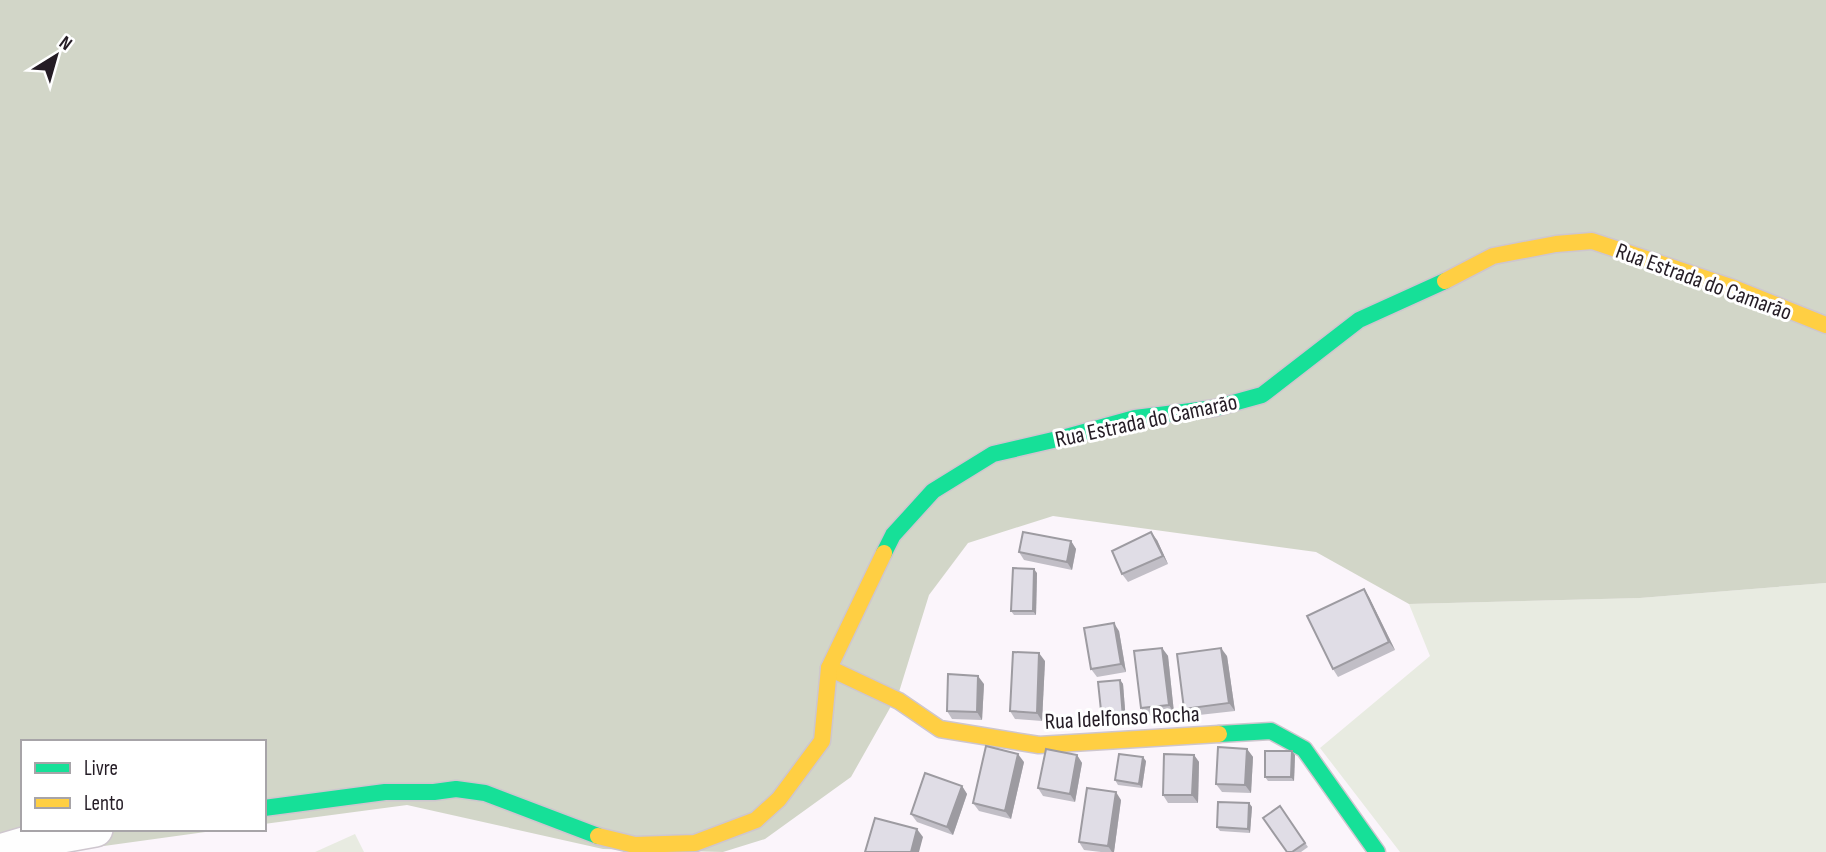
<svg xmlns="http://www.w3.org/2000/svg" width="1826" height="852" font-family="'Sofia Sans Condensed',sans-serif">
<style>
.green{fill:#e8ebe1}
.forest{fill:#d2d6c8}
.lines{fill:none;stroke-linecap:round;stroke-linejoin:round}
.street-casing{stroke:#cec6ce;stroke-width:38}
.fast-casing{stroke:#cec6ce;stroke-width:19}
.slow-casing{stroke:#cec6ce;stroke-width:19}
.street{stroke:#fefefe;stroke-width:35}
.fast{stroke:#16e098;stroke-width:16}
.slow{stroke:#ffcf43;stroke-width:16}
.wall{fill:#c1bec6}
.shaded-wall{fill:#9d9ba1}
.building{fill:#e0dde6;stroke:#9d9ba1;stroke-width:2}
.labels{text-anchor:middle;stroke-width:6;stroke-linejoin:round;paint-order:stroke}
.street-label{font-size:23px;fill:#241c25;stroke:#fff}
</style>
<rect width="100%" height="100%" fill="#fbf5fb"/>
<g class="green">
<path d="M1826,583V852H1400L1320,748L1430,656L1409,604L1640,598Z"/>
<path d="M355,834L364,852H315Z"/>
</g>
<path class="forest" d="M0,0H1826V583L1640,598L1409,604L1316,552L1053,516L968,543L929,595L899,692L851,777L765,839L723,852L603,849L407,805L264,824V742H23V829H227L75,850L70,852H0Z"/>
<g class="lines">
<g class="street-casing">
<path id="street" d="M0,852L51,837L95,829"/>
</g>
<g class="fast-casing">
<g id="fast">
<path d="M884,553L893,535L933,491L993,454L1066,437L1135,418L1215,408L1262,395L1359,320L1445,281"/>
<path d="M1219,734L1271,731L1304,749L1377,852"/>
<path d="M264,808L385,792H434L456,789L485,793L598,836"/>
</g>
</g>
<g class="slow-casing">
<g id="slow">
<path d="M1445,281L1493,256L1556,244L1592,241L1731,287L1826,325"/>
<path d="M829,668L899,701L940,729L1039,745L1219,734"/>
<path d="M598,836L635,845L695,843L756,820L779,799L822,741L829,668L884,553"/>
</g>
</g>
<use href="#street" class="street"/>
<use href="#fast" class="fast"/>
<use href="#slow" class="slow"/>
</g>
<g class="wall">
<path d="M1157,540L1168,564L1128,582L1122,574Z"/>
<path d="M1071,541L1076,549L1072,570L1024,560L1019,552Z"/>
<path d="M1037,573L1036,615H1014L1011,611Z"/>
<path d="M1364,589L1369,597L1395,650L1338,677L1333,669Z"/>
<path d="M1119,631L1126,672L1097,677L1091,669Z"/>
<path d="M1162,648L1168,656L1174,713L1147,716L1141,708Z"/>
<path d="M1227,656L1235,711L1190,716L1184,709Z"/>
<path d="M1045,661L1042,721L1015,719L1010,711Z"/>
<path d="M1120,680L1123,684L1126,722L1105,724L1102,720Z"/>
<path d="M984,684L982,720L952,719L947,711Z"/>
<path d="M1247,749L1253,757L1251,793L1222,792L1216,784Z"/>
<path d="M1077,755L1082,763L1075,802L1043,796L1038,788Z"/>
<path d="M1194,755L1199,762L1198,803H1168L1163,795Z"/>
<path d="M1295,755L1294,781H1268L1265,777Z"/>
<path d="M1146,761L1142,788L1118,785L1115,780Z"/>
<path d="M1024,762L1011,819L979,811L973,803Z"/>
<path d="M962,786L967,794L953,835L917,822L911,814Z"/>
<path d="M1121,800L1114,852H1101L1084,850L1079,842Z"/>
<path d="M1249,803L1252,807L1250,833L1220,831L1217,827Z"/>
<path d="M1280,806L1308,847L1301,852H1287Z"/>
</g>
<g class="shaded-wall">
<path d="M1151,532L1157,540L1168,564L1163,556Z"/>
<path d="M1071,541L1076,549L1072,570L1067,562Z"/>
<path d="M1034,569L1037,573L1036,615L1033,611Z"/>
<path d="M1364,589L1369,597L1395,650L1389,642Z"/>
<path d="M1114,623L1119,631L1126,672L1121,664Z"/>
<path d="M1162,648L1168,656L1174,713L1169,705Z"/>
<path d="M1221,648L1227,656L1235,711L1229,703Z"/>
<path d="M1039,653L1045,661L1042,721L1037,713Z"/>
<path d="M978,676L984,684L982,720L977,712Z"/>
<path d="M1120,680L1123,684L1126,722L1123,718Z"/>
<path d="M1247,749L1253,757L1251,793L1245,785Z"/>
<path d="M1292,751L1295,755L1294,781L1291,777Z"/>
<path d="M1018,754L1024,762L1011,819L1005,811Z"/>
<path d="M1077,755L1082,763L1075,802L1070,794Z"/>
<path d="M1194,755L1199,762L1198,803L1192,795Z"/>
<path d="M1143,757L1146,761L1142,788L1139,784Z"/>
<path d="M962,786L967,794L953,835L947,827Z"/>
<path d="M1116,792L1121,800L1114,852H1112L1108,846Z"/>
<path d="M1249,803L1252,807L1250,833L1248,829Z"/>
<path d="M917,829L923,837L919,852H911Z"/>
</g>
<g class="building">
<path d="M1023,532L1071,541L1067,562L1019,552Z"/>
<path d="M1151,532L1163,556L1122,574L1112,551Z"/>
<path d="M1013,568L1034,569L1033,611H1011Z"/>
<path d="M1364,589L1389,642L1333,669L1307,616Z"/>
<path d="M1114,623L1121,664L1091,669L1084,628Z"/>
<path d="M1162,648L1169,705L1141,708L1134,651Z"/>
<path d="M1221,648L1229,703L1184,709L1177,654Z"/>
<path d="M1013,652L1039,653L1037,713L1010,711Z"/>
<path d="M948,674L978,676L977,712L947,711Z"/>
<path d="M1120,680L1123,718L1102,720L1098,682Z"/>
<path d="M986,746L1018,754L1005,811L973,803Z"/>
<path d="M1218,747L1247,749L1245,785L1216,784Z"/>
<path d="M1046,749L1077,755L1070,794L1038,788Z"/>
<path d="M1265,751H1292L1291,777H1265Z"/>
<path d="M1119,754L1143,757L1139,784L1115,780Z"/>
<path d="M1164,754L1194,755L1192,795H1163Z"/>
<path d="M925,773L962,786L947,827L911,814Z"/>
<path d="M1087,788L1116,792L1108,846L1079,842Z"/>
<path d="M1218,802L1249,803L1248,829L1217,827Z"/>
<path d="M1280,806L1305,843L1292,852H1287L1263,818Z"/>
<path d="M875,818L917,829L911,852H865Z"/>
</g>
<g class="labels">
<g class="street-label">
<text transform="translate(1704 281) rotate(20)" y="8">Rua Estrada do Camarão</text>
<text transform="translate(1146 420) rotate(-12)" y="8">Rua Estrada do Camarão</text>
<text transform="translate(1122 717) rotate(-3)" y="8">Rua Idelfonso Rocha</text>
</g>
</g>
<rect x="21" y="740" width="245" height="91" fill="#ffffff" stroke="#a7a4a8" stroke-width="2"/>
<rect x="35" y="763" width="35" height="10" fill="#16e098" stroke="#a7a4a8" stroke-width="2"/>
<text x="84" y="775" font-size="21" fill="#241c25">Livre</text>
<rect x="35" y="798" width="35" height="10" fill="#ffcf43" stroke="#a7a4a8" stroke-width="2"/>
<text x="84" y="810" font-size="21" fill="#241c25">Lento</text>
<g transform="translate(56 56) rotate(37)" stroke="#ffffff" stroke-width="5" paint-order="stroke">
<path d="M0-5L12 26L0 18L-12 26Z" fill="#241c25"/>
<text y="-10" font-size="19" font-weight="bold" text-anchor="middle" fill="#241c25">N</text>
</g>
</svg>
